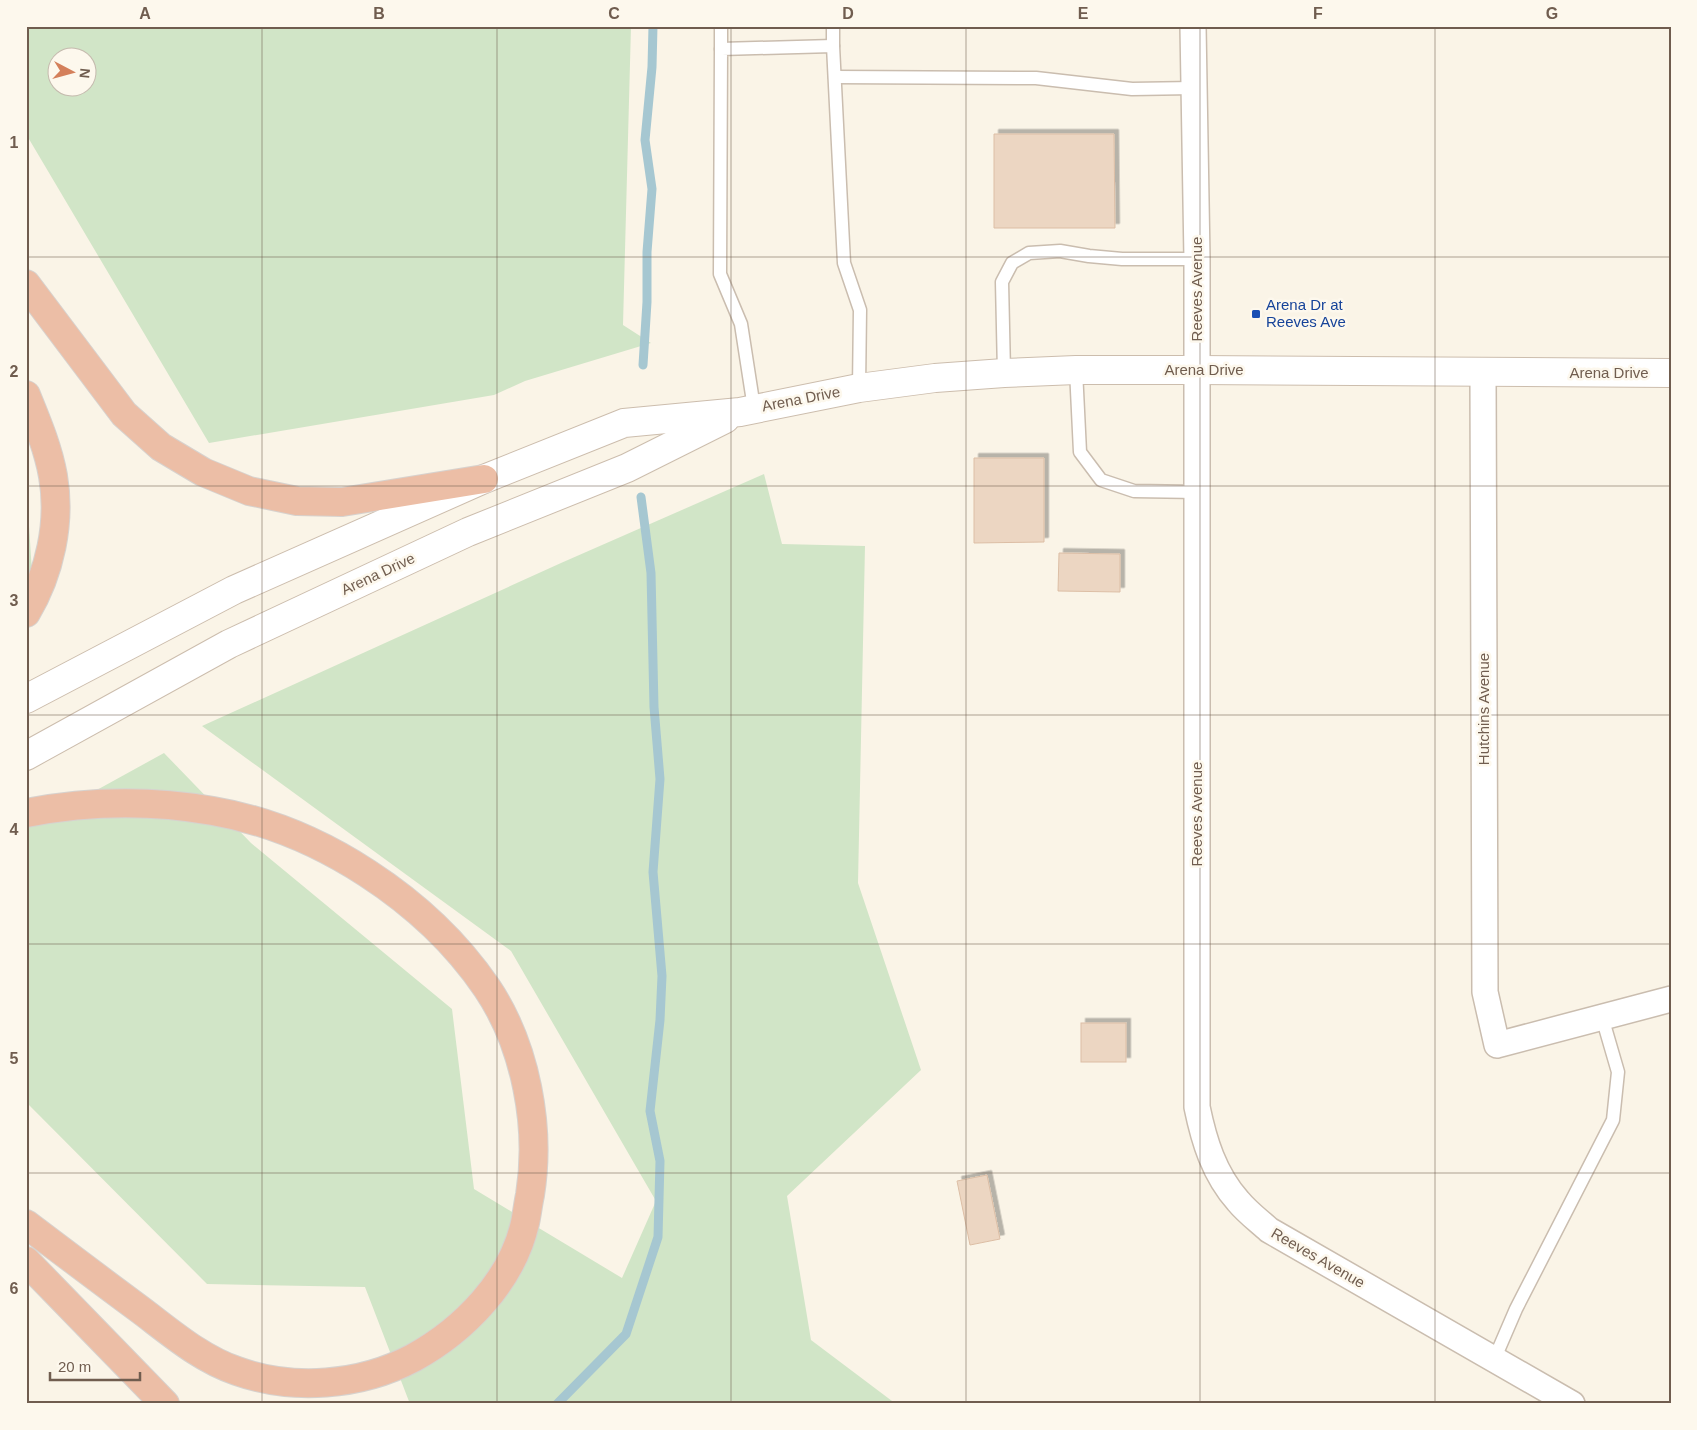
<svg xmlns="http://www.w3.org/2000/svg" width="1697" height="1430" font-family="Helvetica,sans-serif">
<style>
.green{fill:#d1e5c7;fill-rule:evenodd}
.lines{fill:none;stroke-linecap:round;stroke-linejoin:round}
.stream{stroke:#a6c7d1;stroke-width:9}
.building{fill:#ecd6c2;stroke:#dcbea5;filter:url(#shadow)}
.service-casing{stroke:#cabdaf;stroke-width:15}
.minor-casing{stroke:#cabdaf;stroke-width:28}
.secondary-casing{stroke:#ccbdad;stroke-width:30}
.motorway-casing{stroke:#d7d2ce;stroke-width:30}
.service{stroke:#fff;stroke-width:12}
.minor{stroke:#fff;stroke-width:25}
.secondary{stroke:#fff;stroke-width:28}
.motorway{stroke:#ecbea6;stroke-width:28}
.grid{fill:none;stroke:#705d4f;stroke-width:1;stroke-opacity:0.55}
.transit-dot{fill:#1a4fb4;stroke:#fdf8ed;stroke-width:2}
.labels{text-anchor:middle;stroke-width:5;stroke-linejoin:round;paint-order:stroke}
.street-label{font-size:15px;fill:#705d4f;stroke:#fdf8ed}
.transit-label{font-size:15px;fill:#164399;stroke:#fdf8ed;text-anchor:start}
.neatline{fill:none;stroke:#705d4f;stroke-width:2}
.grid-label{font-size:16px;text-anchor:middle;font-weight:bold;fill:#705d4f}
</style>
<defs>
<filter id="shadow"><feDropShadow dx="4.5" dy="-4.5" stdDeviation="0" flood-color="#0004"/></filter>
</defs>
<rect width="100%" height="100%" fill="#faf4e7"/>
<g class="green">
<path d="M26,26H631L623,325L651,343L525,381L494,395L209,443L26,134ZM58,58H88V88H58Z"/>
<path d="M764,474L782,544L865,546L858,883L921,1070L787,1196L811,1340L896,1404H410L365,1287L207,1284L26,1102V829L164,753L251,843L452,1009L474,1189L622,1278L656,1201L511,951L202,726L561,563Z"/>
<path d="M26,479L35,619L26,623Z"/>
</g>
<g class="lines">
<g class="stream">
<path d="M643,365L647,302V252L652,189L645,140L652,67L653,26"/>
<path d="M557,1404L626,1334L658,1237L660,1161L650,1111L660,1020L662,976L653,872L660,779L654,707L651,573L641,497"/>
</g>
</g>
<g class="building">
<path d="M994,134H1114L1115,228H994Z"/>
<path d="M974,458H1044V542L974,543Z"/>
<path d="M1059,553L1120,554V592L1058,591Z"/>
<rect x="1081" y="1023" width="45" height="39"/>
<path d="M987,1175L1000,1239L970,1245L957,1181Z"/>
</g>
<g class="lines">
<g class="service-casing">
<g id="service">
<path d="M833,46V26"/>
<path d="M721,49V26"/>
<path d="M835,77L1036,78L1132,89L1193,88"/>
<path d="M1076,370L1080,452L1101,480L1134,491L1198,492"/>
<path d="M1004,373L1002,282L1012,263L1029,253L1060,251L1089,256L1122,259H1197"/>
<path d="M754,408L741,324L720,274L721,49L833,46L844,263L860,310L859,388"/>
<path d="M1494,1360L1516,1309L1613,1120L1618,1072L1602,1017"/>
</g>
</g>
<g class="minor-casing">
<g id="minor">
<path d="M1193,26L1197,259V1107C1204,1141 1214,1174 1238,1201C1247,1212 1259,1221 1269,1230L1572,1404"/>
<path d="M1483,373L1485,992L1497,1045L1671,999"/>
</g>
</g>
<g class="secondary-casing">
<g id="secondary">
<path d="M26,699L234,590L484,479L624,423L740,412L859,388L935,378L1004,373L1076,370H1196L1671,373"/>
<path d="M26,756L229,644L468,532L627,468L725,419"/>
</g>
</g>
<g class="motorway-casing">
<g id="motorway">
<path d="M26,284L124,414L161,447L203,472L249,491L297,501L342,502L484,479"/>
<path d="M26,395C37,422 48,448 53,476C61,522 50,573 26,613"/>
<path d="M26,813C88,801 151,800 213,811C319,829 427,900 487,988C526,1046 541,1127 530,1195C528,1204 527,1214 525,1223C512,1281 464,1330 413,1358C360,1386 293,1391 237,1371C199,1358 169,1331 138,1308C100,1280 63,1252 26,1224"/>
<path d="M26,1261L165,1404"/>
</g>
</g>
<use href="#service" class="service"/>
<use href="#minor" class="minor"/>
<use href="#secondary" class="secondary"/>
<use href="#motorway" class="motorway"/>
</g>
<path class="grid" d="M262,26V1404M497,26V1404M731,26V1404M966,26V1404M1200,26V1404M1435,26V1404M26,257H1671M26,486H1671M26,715H1671M26,944H1671M26,1173H1671"/>
<rect class="transit-dot" x="1251" y="309" width="10" height="10" rx="2.5"/>
<g class="labels">
<g class="street-label">
<text transform="translate(1197 289) rotate(-90)" y="5">Reeves Avenue</text>
<text x="1204" y="375">Arena Drive</text>
<text x="1609" y="378">Arena Drive</text>
<text transform="translate(801 399) rotate(-11)" y="5">Arena Drive</text>
<text transform="translate(378 574) rotate(-25)" y="5">Arena Drive</text>
<text transform="translate(1484 709) rotate(-90)" y="5">Hutchins Avenue</text>
<text transform="translate(1197 814) rotate(-90)" y="5">Reeves Avenue</text>
<text transform="translate(1318 1258) rotate(30)" y="5">Reeves Avenue</text>
</g>
<g class="transit-label">
<text x="1266" y="310">Arena Dr at<tspan x="1266" dy="17">Reeves Ave</tspan></text>
</g>
</g>
<rect width="1697" height="1430" fill="none" stroke="#fdf8ed" stroke-width="55"/>
<g transform="translate(72 72) rotate(96)"><circle r="24" fill="#fdf8ed" stroke="#c5baae"/>
<path d="M0-4L9 19L0 12L-9 19Z" fill="#d4805b"/>
<text y="-8" font-size="14" font-weight="bold" text-anchor="middle" fill="#705d4f">N</text>
</g>
<path d="M50 1372v8h90v-8" fill="none" stroke="#705d4f" stroke-width="2.5"/>
<text x="58" y="1372" font-size="15" fill="#705d4f" stroke="#fdf8ed" stroke-width="4" paint-order="stroke">20 m</text>
<rect x="28" y="28" width="1642" height="1374" class="neatline"/>
<g class="grid-label">
<text x="145" y="19">A</text>
<text x="379" y="19">B</text>
<text x="614" y="19">C</text>
<text x="848" y="19">D</text>
<text x="1083" y="19">E</text>
<text x="1318" y="19">F</text>
<text x="1552" y="19">G</text>
<text x="14" y="148">1</text>
<text x="14" y="377">2</text>
<text x="14" y="606">3</text>
<text x="14" y="835">4</text>
<text x="14" y="1064">5</text>
<text x="14" y="1294">6</text>
</g>
</svg>
